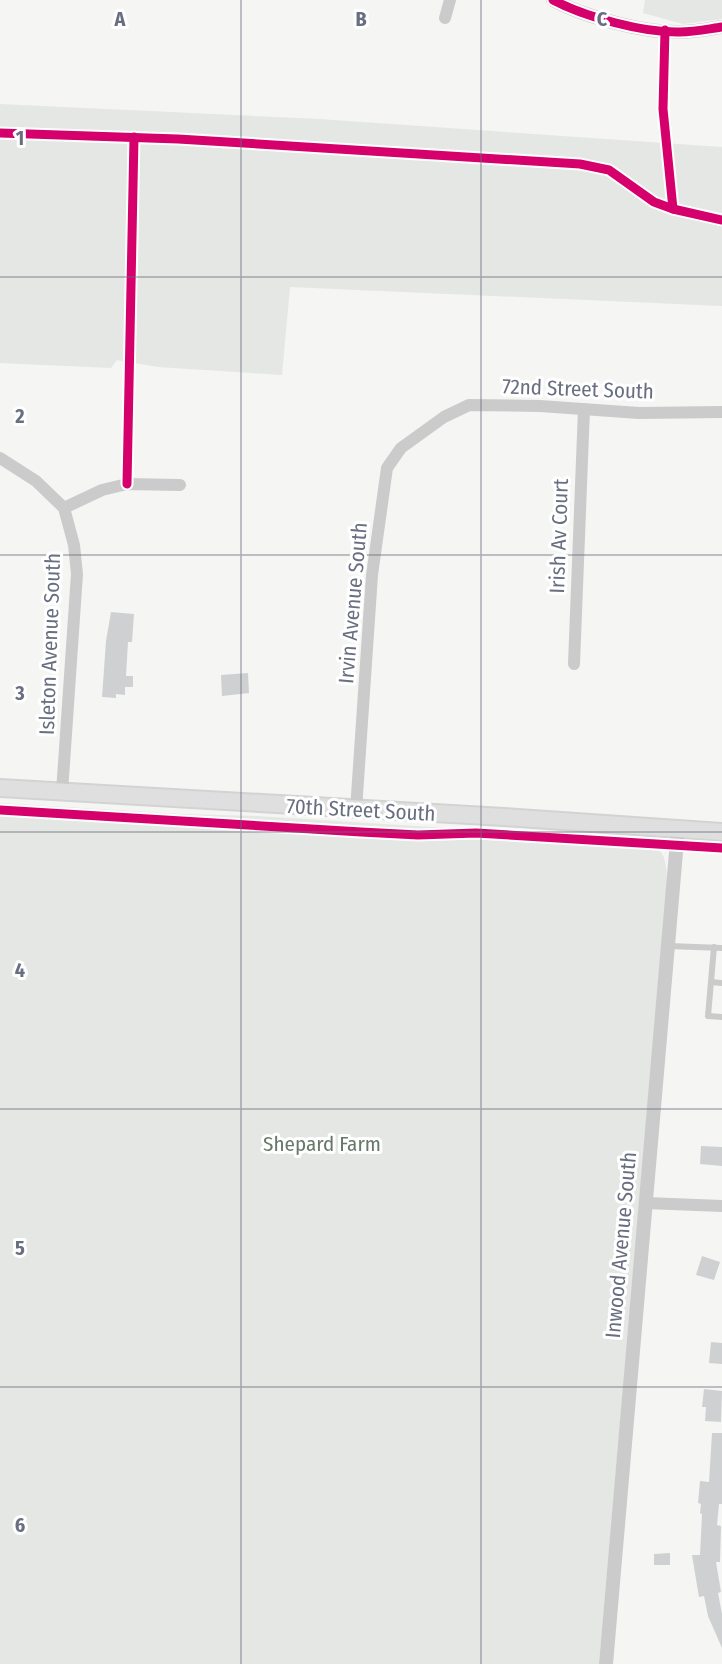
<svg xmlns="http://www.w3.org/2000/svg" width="722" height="1664" font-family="'Fira Sans Condensed',sans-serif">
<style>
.green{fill:#e4e7e3}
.building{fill:#cfd0d1}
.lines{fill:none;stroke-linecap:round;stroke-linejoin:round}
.secondary-casing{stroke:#d2d3d3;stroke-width:20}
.service{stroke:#cbcbcc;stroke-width:6}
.minor{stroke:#cbcbcc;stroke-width:12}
.tertiary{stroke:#cbcbcc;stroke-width:14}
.secondary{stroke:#dfdfe0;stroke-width:16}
.cycleway-casing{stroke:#fff;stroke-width:13}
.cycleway{stroke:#d6006c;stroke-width:9}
.grid{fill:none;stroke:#696f80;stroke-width:1.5;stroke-opacity:0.55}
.labels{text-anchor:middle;stroke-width:6;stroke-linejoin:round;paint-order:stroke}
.street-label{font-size:21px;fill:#696f80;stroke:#fff}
.park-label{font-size:21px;fill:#677868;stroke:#fff}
.grid-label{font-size:20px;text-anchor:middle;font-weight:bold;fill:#696f80;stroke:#fff;stroke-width:6;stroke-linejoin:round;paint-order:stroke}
</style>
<rect width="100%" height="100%" fill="#f5f5f4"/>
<g class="green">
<path d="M645,0H722V19L683,24L643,13Z"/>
<path d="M0,104L319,119L722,147V306L290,287L282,375L158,367L117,360L111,368L0,363Z"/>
<path d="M0,803L181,814L257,816L638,840C664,844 667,859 667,883L599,1664H0Z"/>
</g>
<g class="building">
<path d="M111,612L134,614L132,642H128L126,676H133V687H125V695L116,694V698L102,697L106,641Z"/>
<path d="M248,673L249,693L222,696L221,675Z"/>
<path d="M701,1146L722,1147V1166L700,1164Z"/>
<path d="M702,1256L720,1262L714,1280L696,1275Z"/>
<path d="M711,1342L722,1343V1364L709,1363Z"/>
<path d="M704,1389L722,1391L721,1422L705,1421L706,1407H702Z"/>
<path d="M712,1433H722V1504H719L717,1525L721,1526L720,1562H716L721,1592L718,1593L722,1614V1648L708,1616L704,1596L699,1597L692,1555H700L702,1514L700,1513L701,1504L698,1503L700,1481L709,1482Z"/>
<path d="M670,1553V1565H654V1554Z"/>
</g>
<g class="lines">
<g class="secondary-casing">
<path id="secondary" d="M0,788L504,817L722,832"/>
</g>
<g class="service">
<path d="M669,946L722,948"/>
<path d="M714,947L708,1016L722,1017"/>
<path d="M711,982L722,983"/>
</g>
<g class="minor">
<path d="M445,18L450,0"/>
<path d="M0,458L36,481L64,508L74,545L77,574L62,792"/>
<path d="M64,508L102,490L127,484L180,485"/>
<path d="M574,664L584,409"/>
<path d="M356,810L372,575L387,468L401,448L444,417L469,405L540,406L639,413L722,412"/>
<path d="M646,1203L722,1206"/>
</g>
<g class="tertiary">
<path d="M553,0C585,17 644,33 680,32C694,32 708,29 722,27"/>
<path d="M606,1664L678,829"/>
</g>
<use href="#secondary" class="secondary"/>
<g class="cycleway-casing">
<g id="cycleway">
<path d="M553,0C585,17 644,33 680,32C694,32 708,29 722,27"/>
<path d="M665,30L663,109L673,209"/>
<path d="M0,133L178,139L580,164L609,170L654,202L673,209L722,220"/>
<path d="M127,484L134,137"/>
<path d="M0,810L361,832L418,835L476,833L722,848"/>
</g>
</g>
<use href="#cycleway" class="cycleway"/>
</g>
<path class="grid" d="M241,0V1664M481,0V1664M0,277H722M0,555H722M0,832H722M0,1109H722M0,1387H722"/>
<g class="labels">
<g class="street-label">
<text transform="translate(578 389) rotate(2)" y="7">72nd Street South</text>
<text transform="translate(559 536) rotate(-88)" y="7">Irish Av Court</text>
<text transform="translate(353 603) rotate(-85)" y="7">Irvin Avenue South</text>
<text transform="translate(50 644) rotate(-88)" y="7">Isleton Avenue South</text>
<text transform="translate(361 810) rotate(3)" y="7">70th Street South</text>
<text transform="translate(621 1245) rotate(-85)" y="7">Inwood Avenue South</text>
</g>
<g class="park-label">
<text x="322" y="1151">Shepard Farm</text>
</g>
</g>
<g class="grid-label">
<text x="120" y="26">A</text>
<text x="361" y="26">B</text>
<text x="602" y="26">C</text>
<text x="20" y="145">1</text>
<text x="20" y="423">2</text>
<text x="20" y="700">3</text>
<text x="20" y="977">4</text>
<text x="20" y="1255">5</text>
<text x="20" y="1532">6</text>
</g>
</svg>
